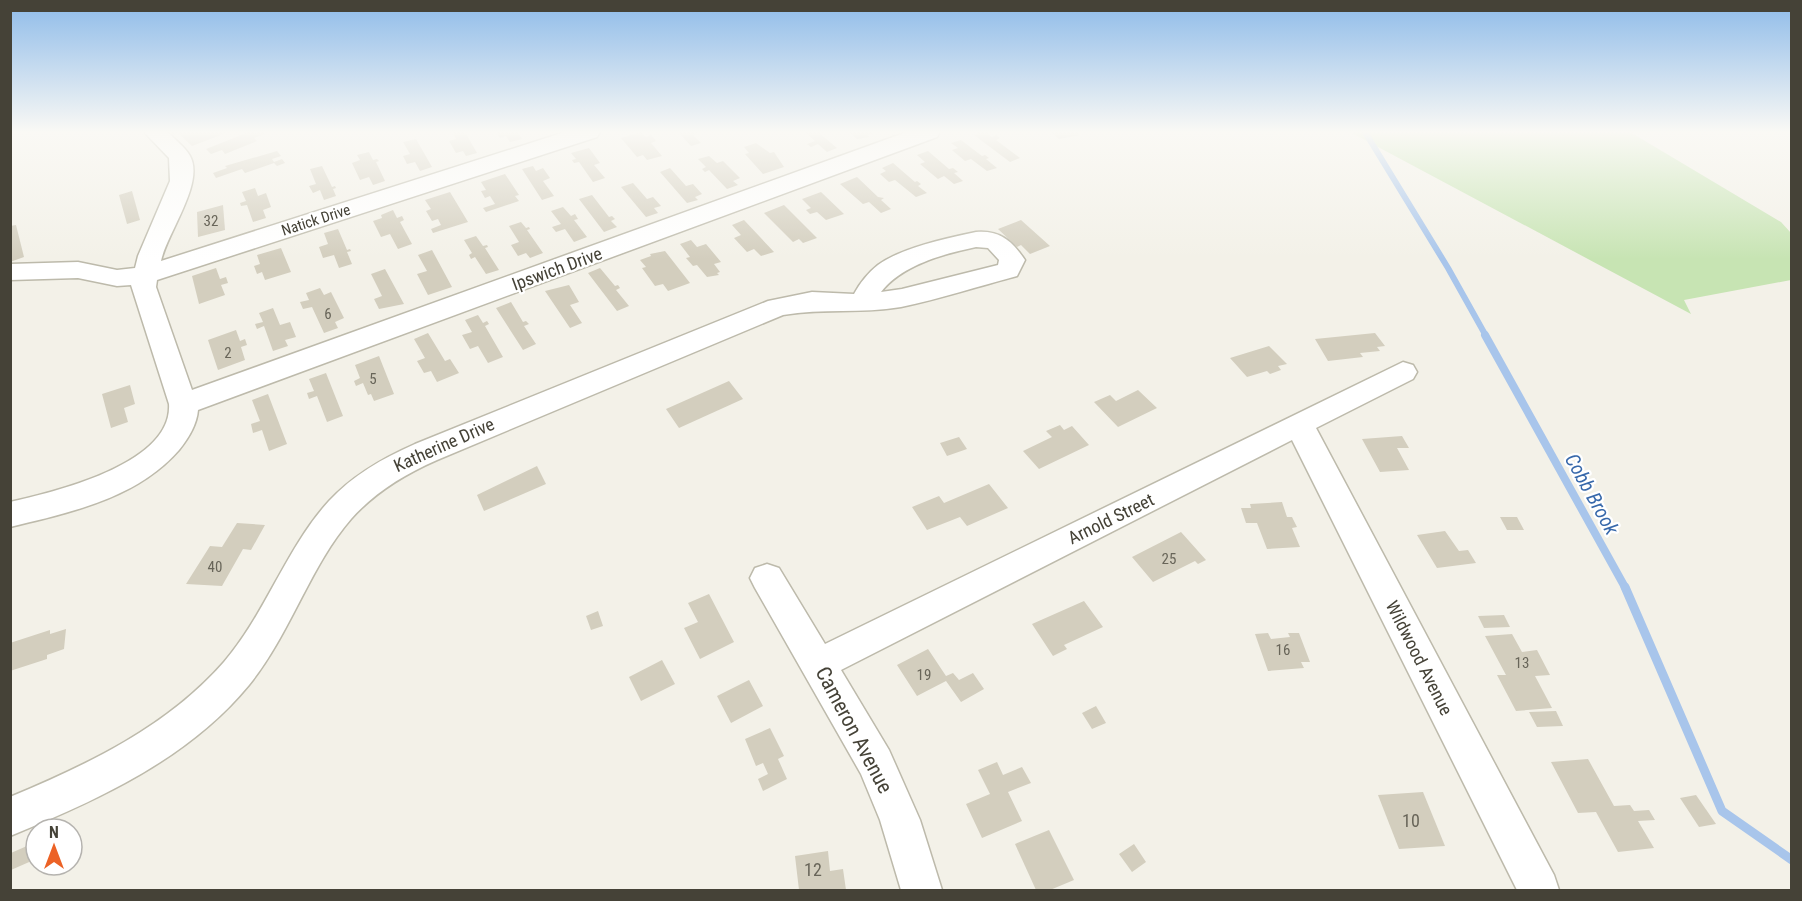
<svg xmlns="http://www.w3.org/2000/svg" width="1802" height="901" font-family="'Roboto Condensed',sans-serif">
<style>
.green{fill:#c7e4b3}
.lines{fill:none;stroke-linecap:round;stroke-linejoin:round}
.stream-far2{stroke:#a8c5eb;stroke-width:6}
.stream-far1{stroke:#a8c5eb;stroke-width:8}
.stream{stroke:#a8c5eb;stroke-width:9}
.building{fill:#d3cebe}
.minor-casing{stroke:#bdbaab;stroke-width:3}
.minor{fill:#fff;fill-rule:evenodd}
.labels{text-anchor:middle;stroke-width:4.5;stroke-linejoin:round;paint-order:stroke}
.far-street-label{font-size:15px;fill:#454237;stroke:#fff}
.number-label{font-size:15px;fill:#686559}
.street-label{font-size:18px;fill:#454237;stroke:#fff}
.near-number-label{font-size:18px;fill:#686559}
.water-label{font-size:20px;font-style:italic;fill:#3768aa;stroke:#fff}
.near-street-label{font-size:21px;fill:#454237;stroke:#fff}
</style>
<rect width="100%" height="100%" fill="#f3f1e8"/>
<path class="green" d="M1350,132H1630L1781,222L1791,233V280L1684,300L1691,314Z"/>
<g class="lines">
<path class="stream-far2" d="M1365,132L1448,268L1486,336"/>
<path class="stream-far1" d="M1485,335L1626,589"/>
<path class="stream" d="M1625,587L1722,811L1792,860"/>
</g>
<g class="building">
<path d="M171,132H225L226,133L192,146L178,133L173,135Z"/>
<path d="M249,132L267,133L254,138L257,141L225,154L222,150L211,154L206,149Z"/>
<path d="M453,132H465L477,153L466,156L463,151L456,153L449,141L456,139Z"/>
<path d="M496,132H518L522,139L510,142L506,136L500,138Z"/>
<path d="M640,132L646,137L651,135L656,141L651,143L662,156L647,160L643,155L637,157L621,138Z"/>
<path d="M678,132H699L693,135L701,143L691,146Z"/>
<path d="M805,132H818L837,148L827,152L818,144L811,147L807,144L815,141Z"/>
<path d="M849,132H873V133L867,135L870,137L857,139Z"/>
<path d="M980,132H986L992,137L996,135L1000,138L996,140L1020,158L1010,162L974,135Z"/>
<path d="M1051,132H1077L1080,135L1059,139Z"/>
<path d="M416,139L432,167L420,171L415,162L407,164L403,156L410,154L403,142Z"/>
<path d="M961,140L982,156L985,155L989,158L986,159L997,168L987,171L971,159L965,161L952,150L958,148L951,143Z"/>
<path d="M756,143L770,153L774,152L784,167L763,174L745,154L749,153L744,147Z"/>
<path d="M589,148L600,163L594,165L605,178L593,182L579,162L574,163L572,160L576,159L571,153Z"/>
<path d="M277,151L281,156L272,159L274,162L282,159L285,163L277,166L274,163L245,173L242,169L216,178L213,173L227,168L225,166Z"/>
<path d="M928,151L949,169L953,168L958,172L954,173L963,181L954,184L944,176L938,179L920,164L925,162L917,155Z"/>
<path d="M369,152L373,160L377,159L379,161L376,162L385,181L373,185L369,177L360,180L352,163L360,160L357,155Z"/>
<path d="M709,156L717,163L723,161L740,178L733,181L738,185L727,189L709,170L705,172L702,169L706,167L698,159Z"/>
<path d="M893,163L915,182L917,181L921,184L918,186L927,193L916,197L895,180L889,182L880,174L886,171L882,168Z"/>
<path d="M322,166L332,187L335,186L336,188L333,189L336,196L324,200L320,190L313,193L309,186L316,184L310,169Z"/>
<path d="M533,166L536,171L543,168L550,178L543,181L554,196L542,200L522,169Z"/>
<path d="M670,168L686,186L693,184L702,194L695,197L698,200L687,203L660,172Z"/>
<path d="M505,174L519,195L515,196L519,201L486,212L483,208L495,204L490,196L485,198L481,191L486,190L481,182Z"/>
<path d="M857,177L878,197L884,198L881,200L891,209L881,213L869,202L863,204L840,184Z"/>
<path d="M633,183L647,199L653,197L661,206L654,208L658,213L646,217L621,187Z"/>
<path d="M255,188L258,196L266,193L271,207L263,210L266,218L253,222L247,205L241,206L240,203L246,201L242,192Z"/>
<path d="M132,191L140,220L127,224L119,195Z"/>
<path d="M450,192L468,222L433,233L431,229L441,225L438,219L432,221L426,211L431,209L425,200Z"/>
<path d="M821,192L844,214L826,220L817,212L810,214L806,210L811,208L802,199Z"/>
<path d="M592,195L609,217L612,216L615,219L611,221L617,227L604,232L579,199Z"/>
<path d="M223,205L225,230L198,237L197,212Z"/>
<path d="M784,205L817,238L803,243L799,239L793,242L764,213Z"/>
<path d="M563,207L571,216L575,214L578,219L574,220L587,237L574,242L565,229L556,232L552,227L561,224L551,211Z"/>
<path d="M393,210L397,218L402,216L404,220L400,222L412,244L398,249L390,234L381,237L373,221L382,218L381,215Z"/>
<path d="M744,220L774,252L761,256L754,249L747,252L734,238L741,235L732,225Z"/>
<path d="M1021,220L1050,246L1030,254L1021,245L1017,247L998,229Z"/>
<path d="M521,222L526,228L529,227L530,229L527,230L543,253L530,258L526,253L518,256L511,245L519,242L509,226Z"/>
<path d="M16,225L24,257L10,262V226Z"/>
<path d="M338,229L347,250L350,249L351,251L347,252L352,264L339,268L334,255L323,258L319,247L328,244L324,233Z"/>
<path d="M476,236L483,246L487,245L488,247L485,248L499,270L486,274L475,257L471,259L469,255L472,253L464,240Z"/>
<path d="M691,240L697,247L706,244L721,262L714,264L720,272L717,273L719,275L707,277L697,265L693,266L686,258L690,257L680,244Z"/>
<path d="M281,248L291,272L265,280L262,272L257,274L254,266L260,264L257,255Z"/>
<path d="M432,250L452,287L428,295L417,274L427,271L418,255Z"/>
<path d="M665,251L690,283L668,291L663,284L655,286L642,268L646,267L640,260L651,256L650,254Z"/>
<path d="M216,268L220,279L226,277L228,283L221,285L225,295L199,304L192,276Z"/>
<path d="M600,268L615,286L618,285L620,288L616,290L629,306L617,311L588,273Z"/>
<path d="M385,269L404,304L379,309L374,299L382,296L371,274Z"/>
<path d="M569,285L579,302L570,305L582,323L570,328L545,291Z"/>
<path d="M320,288L324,295L331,292L344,318L335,322L338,328L324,333L312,307L303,309L300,302L309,300L306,293Z"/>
<path d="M511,302L523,322L526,321L529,324L524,326L536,344L523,350L496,308Z"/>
<path d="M273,308L280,325L290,322L296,337L285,340L288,346L273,351L264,326L257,329L255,324L263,322L259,313Z"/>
<path d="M478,315L483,323L487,321L489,324L485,326L503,357L488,363L478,346L470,349L462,335L472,332L465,320Z"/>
<path d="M236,330L240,341L245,339L247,345L241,347L245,360L218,370L208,340Z"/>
<path d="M428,333L445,361L450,359L459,373L437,382L431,371L424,373L417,361L425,358L414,339Z"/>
<path d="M1375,333L1385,346L1377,347L1380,351L1360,353L1363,357L1328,361L1315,339Z"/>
<path d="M1269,346L1287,364L1278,366L1281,370L1270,374L1267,371L1247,377L1230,358Z"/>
<path d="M379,356L394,394L374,401L371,394L368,395L363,383L356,386L354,381L360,378L355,365Z"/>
<path d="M326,373L343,416L327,422L317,396L309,399L307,393L314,391L309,379Z"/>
<path d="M729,381L743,399L679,428L666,409Z"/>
<path d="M130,385L135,404L124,408L128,422L111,428L102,394Z"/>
<path d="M1138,390L1157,408L1118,427L1094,402L1110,395L1116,401Z"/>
<path d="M268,394L287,444L269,451L262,430L253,433L251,424L260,421L252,400Z"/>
<path d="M1060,425L1064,430L1072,426L1089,445L1039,469L1023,451L1052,437L1046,431Z"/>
<path d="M1402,436L1409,448H1397L1409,470L1380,472L1362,439Z"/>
<path d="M959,437L967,449L947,456L940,443Z"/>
<path d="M537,466L546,484L484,511L477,495Z"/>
<path d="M989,484L1008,508L967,526L960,517L927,530L912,507L939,496L944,503Z"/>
<path d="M1282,502L1287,517H1292L1297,527L1292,528L1300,547L1267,549L1257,523H1246L1241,508H1251L1250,504Z"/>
<path d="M1500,517H1517L1524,530H1507Z"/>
<path d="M237,523L265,525L251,550L243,549L222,586L186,584L210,546L222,547Z"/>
<path d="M1445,531L1459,551L1468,550L1476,563L1437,568L1417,535Z"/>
<path d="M1181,532L1206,560L1198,564L1195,561L1153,582L1132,557Z"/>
<path d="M709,594L734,642L700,659L684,628L698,622L688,603Z"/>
<path d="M1084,601L1103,627L1064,645L1067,649L1053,656L1032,624Z"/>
<path d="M598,611L603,626L591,630L586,616Z"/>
<path d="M1504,615L1510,627L1484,628L1478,616Z"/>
<path d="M66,629L64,649L47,655V659L10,671V643L50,630V634Z"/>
<path d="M1268,633L1271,639L1290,637L1288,633H1299L1310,662H1301L1304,668L1268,671L1255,634Z"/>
<path d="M1512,634L1522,652L1537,650L1550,675L1535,676L1552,708L1516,711L1497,675H1506L1485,636Z"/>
<path d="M928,649L946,676L953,673L959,680L973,673L984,689L961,702L946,681L917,696L897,665Z"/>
<path d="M662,660L675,684L641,701L629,677Z"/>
<path d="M749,680L763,706L731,723L717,696Z"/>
<path d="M1096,706L1106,723L1092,729L1082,713Z"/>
<path d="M1556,711L1563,726L1537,727L1529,712Z"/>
<path d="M770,728L784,756L778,759L787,779L763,791L758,779L768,774L763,763L756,766L745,739Z"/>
<path d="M1588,759L1614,806L1630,805L1634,811L1649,810L1655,820L1638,821L1654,848L1618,852L1596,812L1578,813L1551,762Z"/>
<path d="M997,762L1003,775L1022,767L1031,783L1008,792L1022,821L982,838L966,804L990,794L978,770Z"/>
<path d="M1423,792L1445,846L1399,849L1378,795Z"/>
<path d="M1696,795L1716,824L1699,827L1680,798Z"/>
<path d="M1049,830L1074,880L1050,890H1036L1015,844Z"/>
<path d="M36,842V859L11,870V853Z"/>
<path d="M1134,844L1146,862L1132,872L1119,854Z"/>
<path d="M828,851L830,871L843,869L846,890H799L795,856Z"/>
</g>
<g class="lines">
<g class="minor-casing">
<g id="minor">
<path d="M144,132H168C175,140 185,147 190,156C205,183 167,233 161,261L565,132H600L597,137L157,280L156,287L192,390L907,132H940L937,137L198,410C197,424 188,439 179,450C136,499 71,512 10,527V502C54,492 173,464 169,404L131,285L117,286L78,278L10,280V264L78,262L117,270L135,268L138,256L170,181L169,158Z"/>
<path d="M976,232C1000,230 1012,241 1025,260L1017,276C979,286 940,299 901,307C862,314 822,308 783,315L437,460C405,474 375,492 351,519C310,566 291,633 249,685C188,759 98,800 10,836V797C89,764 167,727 224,662C266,613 286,548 329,501C353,475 383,458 415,444L768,301L812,292L854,294C860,283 868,273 878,265C901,248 947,238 976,232ZM976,247L988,248L999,260L998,265L902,289L881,292C902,265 943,254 976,247Z"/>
<path d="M1403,362L1413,365L1417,372L1413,379L1316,428L1554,875L1559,890H1517L1292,440L841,670L889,750L920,820L942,890H901L880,820L861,774L755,588L750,578L755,568L767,564L779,568L825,644Z"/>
</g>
</g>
<use href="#minor" class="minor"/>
</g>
<linearGradient id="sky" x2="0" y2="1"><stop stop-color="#8ebbe9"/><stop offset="0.51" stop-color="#faf9f5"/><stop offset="1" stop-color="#faf9f5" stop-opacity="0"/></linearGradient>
<rect width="1802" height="259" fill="url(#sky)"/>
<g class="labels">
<g class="far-street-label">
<text transform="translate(316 220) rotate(-18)" y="5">Natick Drive</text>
</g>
<g class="number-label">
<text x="211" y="226">32</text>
<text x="328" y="319">6</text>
<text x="228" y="358">2</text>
<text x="373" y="384">5</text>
<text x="1169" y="564">25</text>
<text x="215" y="572">40</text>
<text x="1283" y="655">16</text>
<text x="1522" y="668">13</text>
<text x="924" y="680">19</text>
</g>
<g class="street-label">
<text transform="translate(557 269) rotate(-20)" y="6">Ipswich Drive</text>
<text transform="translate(444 445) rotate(-24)" y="6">Katherine Drive</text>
<text transform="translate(1111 519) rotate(-26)" y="6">Arnold Street</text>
<text transform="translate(1419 658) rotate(63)" y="6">Wildwood Avenue</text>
</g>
<g class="near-number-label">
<text x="1411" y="827">10</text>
<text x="813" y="876">12</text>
</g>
<g class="water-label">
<text transform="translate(1592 494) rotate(61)" y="7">Cobb Brook</text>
</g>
<g class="near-street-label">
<text transform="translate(854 730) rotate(62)" y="7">Cameron Avenue</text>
</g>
</g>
<rect width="1802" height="901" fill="none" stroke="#454237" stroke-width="24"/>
<g transform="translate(54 847)"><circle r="28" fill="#ffffff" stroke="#b5b3af" stroke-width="1.5"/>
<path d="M0-4.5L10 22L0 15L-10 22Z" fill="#ec6226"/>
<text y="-9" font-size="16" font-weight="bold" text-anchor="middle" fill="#454237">N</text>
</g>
</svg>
